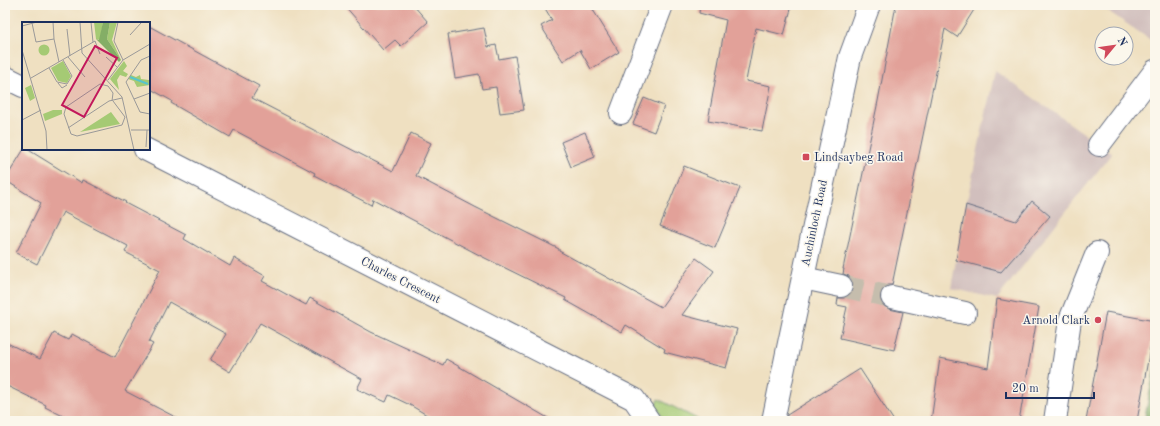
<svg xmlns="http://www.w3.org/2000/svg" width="1160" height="426" font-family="'Old Standard TT',serif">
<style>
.industrial{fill:#d1bfbd}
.green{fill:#a5ca74;stroke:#607c69}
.forest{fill:#84ae66;stroke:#506e62}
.building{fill:#e2a199}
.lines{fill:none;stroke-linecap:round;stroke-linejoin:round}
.minor-tunnel{stroke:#c5bdad;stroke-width:22;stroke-dasharray:22 11;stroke-linecap:butt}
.minor-casing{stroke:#656d81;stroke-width:24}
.major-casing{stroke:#656d81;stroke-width:24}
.minor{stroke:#fff;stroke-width:22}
.major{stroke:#fff;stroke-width:22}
.poi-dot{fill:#d1495b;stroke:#fbf7ec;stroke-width:1.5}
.labels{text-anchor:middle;stroke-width:3;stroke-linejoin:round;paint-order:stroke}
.poi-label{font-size:12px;fill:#1b2f5e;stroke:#fbf7ec;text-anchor:start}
.street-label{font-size:12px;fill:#1b2f5e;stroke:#fbf7ec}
.inset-river{fill:none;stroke:#57c5cc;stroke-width:2}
.inset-road{fill:none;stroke:#9a9999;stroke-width:1}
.view{fill:#c2185b;fill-opacity:0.15;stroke:#c2185b;stroke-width:2}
.inset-edge{fill:none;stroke:#1b2f5e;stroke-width:2}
</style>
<rect width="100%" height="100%" fill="#fbf7ec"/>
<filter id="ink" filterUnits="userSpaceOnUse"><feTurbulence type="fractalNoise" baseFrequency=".025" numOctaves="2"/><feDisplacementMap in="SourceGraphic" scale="8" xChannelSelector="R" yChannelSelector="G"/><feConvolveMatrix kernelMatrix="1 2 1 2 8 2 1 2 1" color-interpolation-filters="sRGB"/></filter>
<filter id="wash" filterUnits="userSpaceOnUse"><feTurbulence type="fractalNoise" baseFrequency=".012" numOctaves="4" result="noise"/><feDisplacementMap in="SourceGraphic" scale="16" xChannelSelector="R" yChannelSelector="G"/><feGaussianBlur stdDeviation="0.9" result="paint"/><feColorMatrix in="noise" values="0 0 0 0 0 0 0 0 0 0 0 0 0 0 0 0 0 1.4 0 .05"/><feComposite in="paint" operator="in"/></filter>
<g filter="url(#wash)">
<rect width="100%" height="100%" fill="#efe0c1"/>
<g class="industrial">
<path d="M1099,5H1155V43L1133,28Z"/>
<path d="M995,71L1112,153L997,299L951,288L966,205Z"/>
</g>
<path class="green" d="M658,399L701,421H665L655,407Z"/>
<path class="forest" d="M1155,366V421H1144Z"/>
<g id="blocks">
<g class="building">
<path d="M344,5H413L428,22L401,46L395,40L383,50Z"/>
<path d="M543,5H590L619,52L591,69L580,50L563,61L541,26L552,20Z"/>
<path d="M700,5H792L784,35L756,28L746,81L771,86L762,131L708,121L726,20L699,13Z"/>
<path d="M896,5H977L957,37L945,29L892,285H888L883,288L880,294V301L884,306L889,309L903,312L894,350L840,338L847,307L837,305L838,298H844L850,295L853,288V282L849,276L843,274L844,269H843L878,101Z"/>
<path d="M149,26L259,86L252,98L393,171L411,133L431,143L416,176L475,207L559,249V251L661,307L696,258L714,271L682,315L737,329L726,368L664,352L665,349L626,325L622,332L565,300L566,298L485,258L373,199L371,205L314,175L315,173L234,130L230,137L171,103L172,101L149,88Z"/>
<path d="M484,28L488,47L496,45L499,59L515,56L524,110L500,113L496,87L482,89L479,74L455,78L448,34Z"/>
<path d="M644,98L664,106L654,132L633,124Z"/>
<path d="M585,132L595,157L571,167L561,142Z"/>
<path d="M24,149H27L82,183L83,180L126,202L125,203L186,235L184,239L230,266L234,258L265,276L262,281L306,305L310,298L371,332L443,365L446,359L553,421H437L410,405L389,395L386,402L357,389L362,379L260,323L230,372L210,360L226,334L169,302L149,342L153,344L125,391L183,421H73L45,407L46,405L5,385V342L40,359L54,333L68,340L72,334L115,357L160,270L125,252L128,246L63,212L37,264L16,253L41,203L5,180Z"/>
<path d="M684,166L740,188L715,248L660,226Z"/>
<path d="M1032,201L1050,216L1001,272L956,260L966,205L1016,221Z"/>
<path d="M997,299L1039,307L1019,421H931L940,358L988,368Z"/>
<path d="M1106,312L1155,321L1137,421H1086Z"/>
<path d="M860,369L894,421H786L787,415Z"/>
</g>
</g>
</g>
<g filter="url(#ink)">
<use href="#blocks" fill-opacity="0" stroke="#656d81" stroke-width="1"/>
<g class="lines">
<path class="minor-tunnel" d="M841,286L892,297"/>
<g class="minor-casing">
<g id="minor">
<path d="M5,77L23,86"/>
<path d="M621,113L662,5"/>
<path d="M1099,145L1155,71"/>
<path d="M145,149L634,399L649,421"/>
<path d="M803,278L841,286"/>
<path d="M892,297L965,313"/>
<path d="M1055,421L1070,320L1097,253"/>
</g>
</g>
<g class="major-casing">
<path id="major" d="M773,421L788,348L850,57L869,5"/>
</g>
<use href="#minor" class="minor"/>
<use href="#major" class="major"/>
</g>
</g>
<g class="poi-dot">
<rect x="802" y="153" width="8" height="8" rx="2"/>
<circle cx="1098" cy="320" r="4"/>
</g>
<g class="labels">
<g class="poi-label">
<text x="814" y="161">Lindsaybeg Road</text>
<text x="1090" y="324" text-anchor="end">Arnold Clark</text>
</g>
<g class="street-label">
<text transform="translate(814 223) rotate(-78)" y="4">Auchinloch Road</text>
<text transform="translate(401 280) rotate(27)" y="4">Charles Crescent</text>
</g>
</g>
<g transform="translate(22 22)">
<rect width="128" height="128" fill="#efe0c1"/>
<path d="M72,0H81L78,18L74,17ZM88,0H95L90,18L99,38L85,17ZM16.5 28a5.5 5.5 0 1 1 11 0a5.5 5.5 0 1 1-11 0ZM41,39L49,54L45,61L36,59L29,46ZM102,39L105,44L101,49L106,52L104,55L98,53L95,58L97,68L88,57ZM109,53L114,55L118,53L119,57L127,58L128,63L115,65L112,59L106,57ZM9,63L13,76L8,79L3,66ZM31,88H40V92L23,99L21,92ZM89,90L98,102L58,110Z" fill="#a5ca74"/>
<path d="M81,0H88L85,17L99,38L97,40L74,17L77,18Z" fill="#84ae66"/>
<path class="inset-river" d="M108,55L126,62"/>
<path class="inset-road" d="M31,0L32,17L37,40M58,0L60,31L100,75L112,128M69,0L71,20M96,0L92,19L101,38M10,1L14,20L32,17M0,4L15,0M45,7L48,34M108,13L119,1M0,28L24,109L25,128M128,34L119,38L104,60L118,90L128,92M46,35L63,55M84,35L95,45M27,46L35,60L45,62L50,54L41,38M9,56L73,19L78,32M86,58L101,38L128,22M36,61L40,66L45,63M112,77L128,71M90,79L91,71L86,64L78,62L44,85L42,92L49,112L55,114L100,103L103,95L91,79M0,98L19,88M46,106L87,79L100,76M109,108H128M124,125L125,108"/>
<path class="view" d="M73,24L95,36L62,95L40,83Z"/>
<rect width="128" height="128" class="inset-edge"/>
</g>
<rect width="1160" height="426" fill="none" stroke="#fbf7ec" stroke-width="20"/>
<g transform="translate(1114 46) rotate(61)"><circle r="19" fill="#fbf7ec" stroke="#a1a7b3"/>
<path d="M0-3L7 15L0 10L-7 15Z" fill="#d1495b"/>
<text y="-6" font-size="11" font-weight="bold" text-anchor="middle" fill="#1b2f5e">N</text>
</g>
<path d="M1006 392v6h88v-6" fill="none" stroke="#1b2f5e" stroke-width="2"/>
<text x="1012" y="392" font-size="12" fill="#1b2f5e" stroke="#fbf7ec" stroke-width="3" paint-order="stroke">20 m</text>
</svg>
